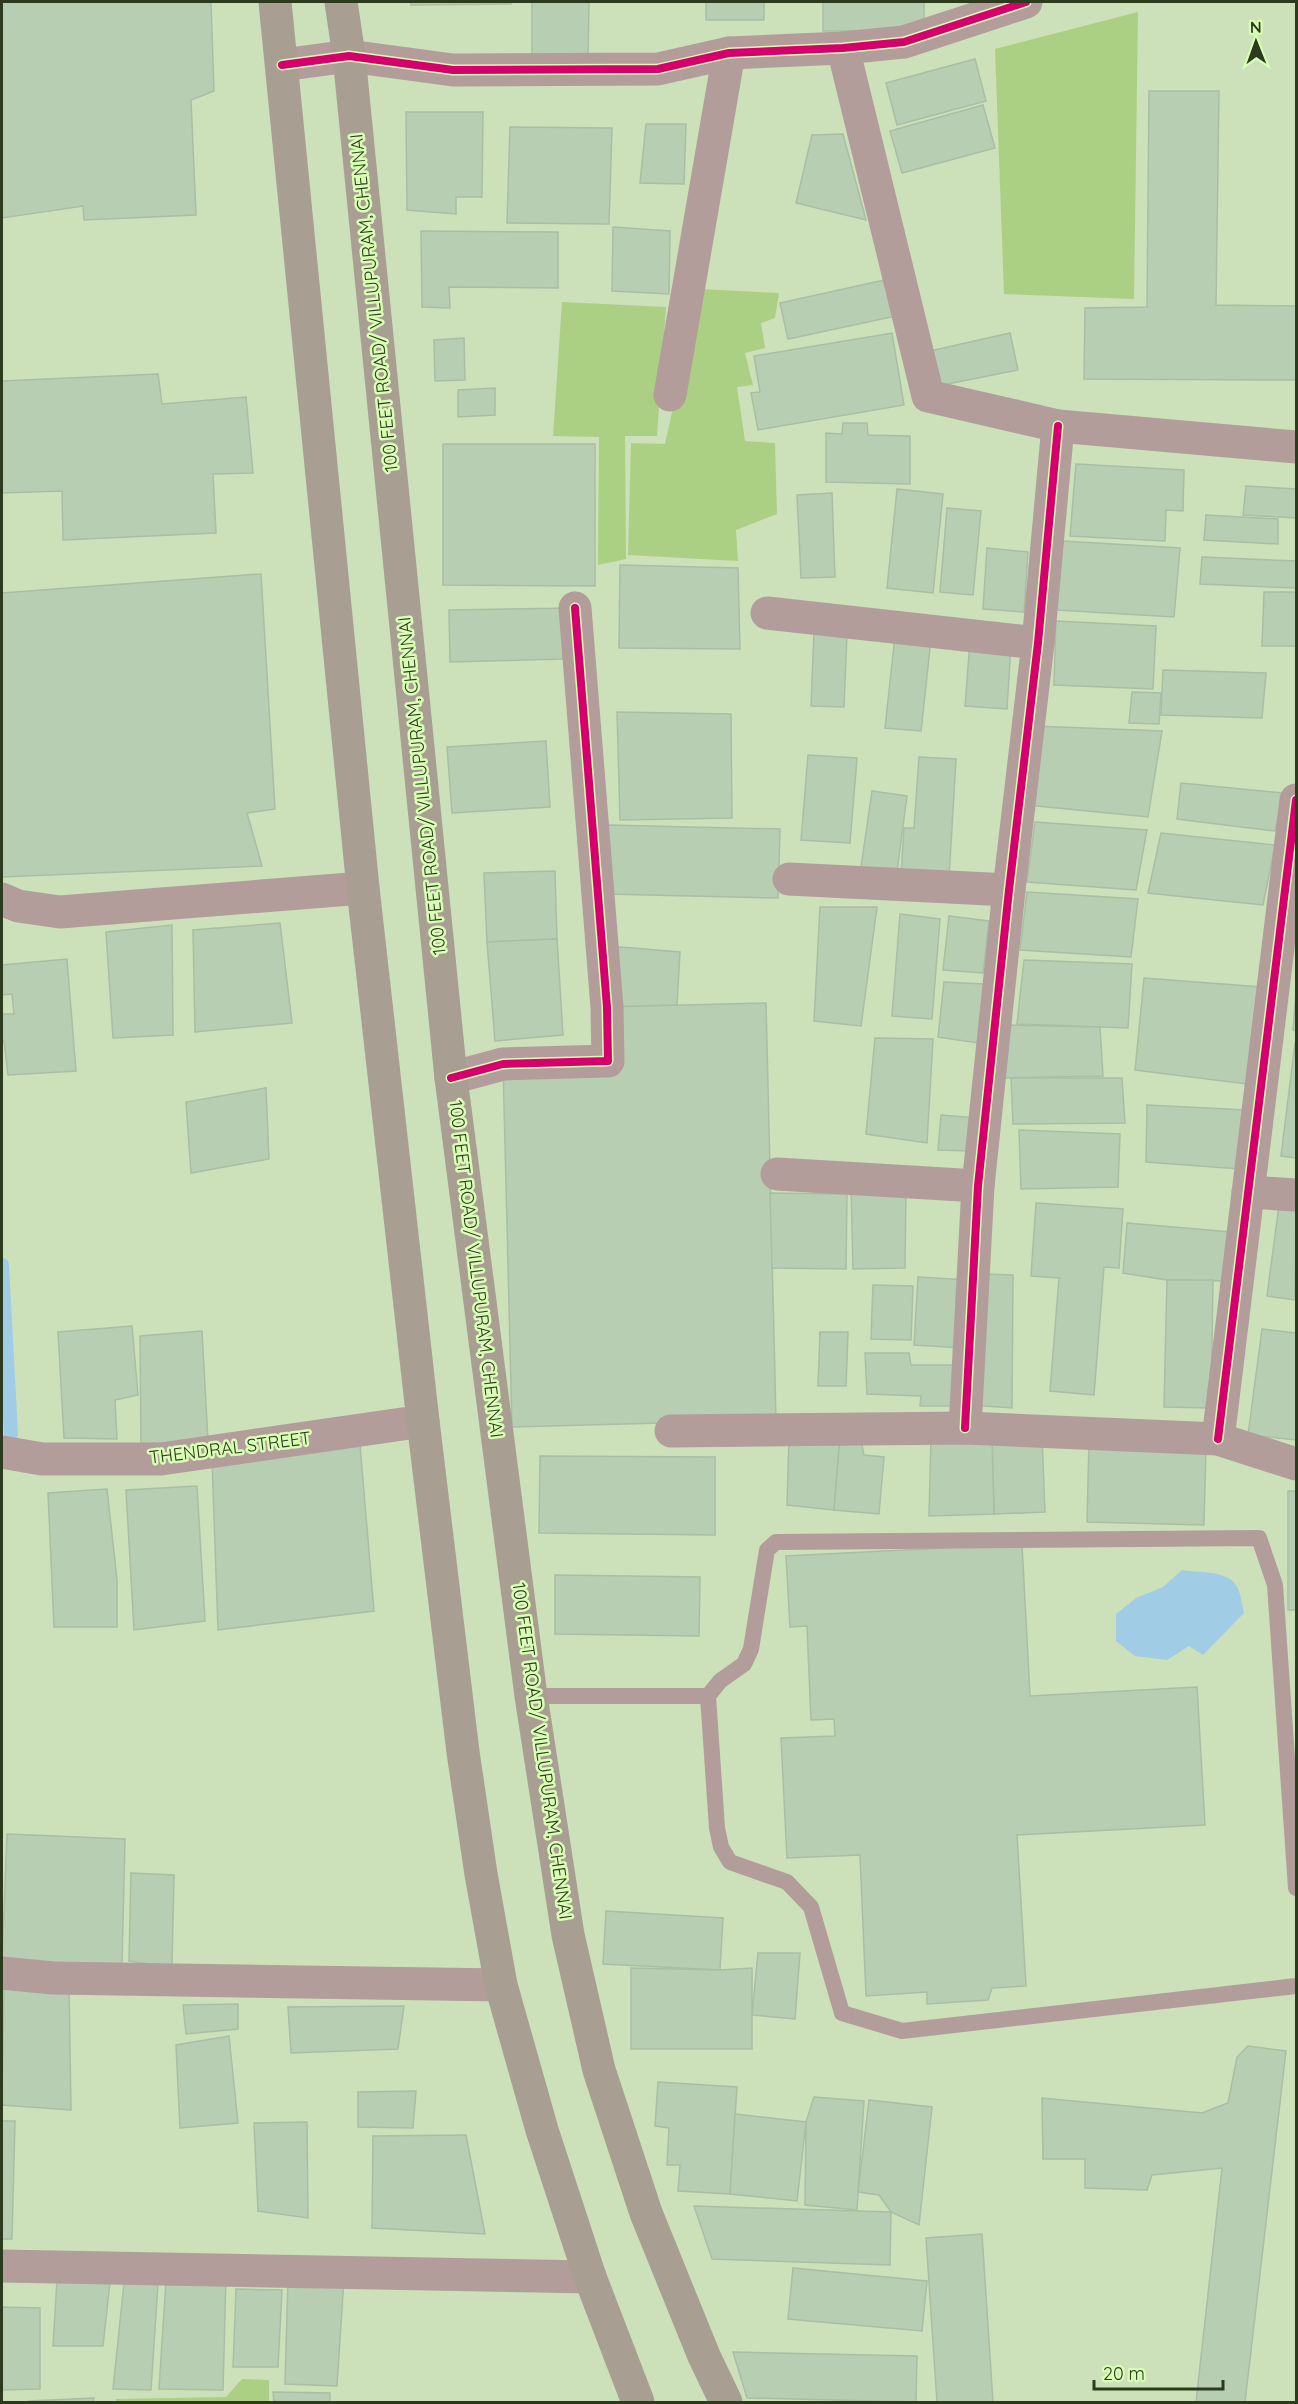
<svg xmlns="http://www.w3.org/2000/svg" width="1298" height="2404" font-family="Quicksand,sans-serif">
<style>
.green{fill:#acd083}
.water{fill:#a1cce5}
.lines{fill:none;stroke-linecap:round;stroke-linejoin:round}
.stream{stroke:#a1cce5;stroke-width:14}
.building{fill:#b8ceb2;stroke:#a9bea3;stroke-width:1.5}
.service{stroke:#b29d9b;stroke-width:16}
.minor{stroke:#b29d9b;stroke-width:33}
.trunk{stroke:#a89e92;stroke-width:33}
.cycleway-casing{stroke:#d9feb5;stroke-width:11}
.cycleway{stroke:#d6006c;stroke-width:8}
.labels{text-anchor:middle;stroke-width:5;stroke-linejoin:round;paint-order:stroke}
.street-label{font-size:18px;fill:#2c3a1d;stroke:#d9feb5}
</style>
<rect width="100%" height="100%" fill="#cce0b9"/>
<g class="green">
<path d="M1138,12L1134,299L1004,294L995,49Z"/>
<path d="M699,289L779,293L775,318L761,323L765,348L745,353L753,385L737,387L745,441L775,443L777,514L736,530L738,561L628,555L631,443L665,444Z"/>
<path d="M562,302L666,307L657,436H625L626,559L598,565L599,437L553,436Z"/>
<path d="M242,2379L269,2380V2402H116V2399L226,2397Z"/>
</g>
<path class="water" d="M1182,1570C1198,1573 1227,1570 1236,1585C1241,1592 1242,1605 1244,1613L1203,1655L1189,1646L1167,1660L1135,1656L1116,1641V1614L1136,1598L1163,1587Z"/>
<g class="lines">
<path class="stream" d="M2,1265L11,1434"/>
</g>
<g class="building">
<path d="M2,2H211L214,91L191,100L196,215L84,220L83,206L2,218Z"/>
<path d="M411,2H511V4L411,5Z"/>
<path d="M532,2H589L588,63L532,62Z"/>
<rect x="706" y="2" width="58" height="18"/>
<rect x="823" y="2" width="101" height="29"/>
<path d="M975,59L986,101L897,125L886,83Z"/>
<path d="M1149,91H1219L1216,305L1296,306V380L1084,379L1085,308L1147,307Z"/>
<path d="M983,105L995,148L902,173L890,131Z"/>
<path d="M406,112H483L482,197H456V214L407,210Z"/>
<path d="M646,124H686L684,184L640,183Z"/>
<path d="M510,127L612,128L609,224L507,223Z"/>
<path d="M843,134L866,220L796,203L812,135Z"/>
<path d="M613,227L670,231L669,294L612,291Z"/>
<path d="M421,231L558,232V288L449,287L450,308L422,307Z"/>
<path d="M889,279L896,316L788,339L780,303Z"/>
<path d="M892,333L904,405L758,430L751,393L760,392L754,356Z"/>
<path d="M1010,333L1018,370L938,386L921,353Z"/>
<path d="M464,338L465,380L435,381L434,340Z"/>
<path d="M158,374L162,404L246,397L253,473L213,474L216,533L63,540L62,491L2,493V381Z"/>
<path d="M495,388V415L458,417V390Z"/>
<path d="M843,423H867L868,435L910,436V484L826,482V433L842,434Z"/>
<path d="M443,444H595V586L443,585Z"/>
<path d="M1076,464L1184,470L1183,511L1166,510L1165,541L1070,536Z"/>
<path d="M1246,486L1296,489V518L1243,515Z"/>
<path d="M897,489L943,494L933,593L887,588Z"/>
<path d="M832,493L835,577L801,578L797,495Z"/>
<path d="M947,508L981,511L973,595L940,592Z"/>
<path d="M1206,515L1278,519V544L1204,540Z"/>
<path d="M1063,541L1180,548L1174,617L1057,610Z"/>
<path d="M987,548L1028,552L1024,612L983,609Z"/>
<path d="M1202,557L1296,561V588L1200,584Z"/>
<path d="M620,565L738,568L740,649L619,648Z"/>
<path d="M261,574L275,809L247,813L262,866L2,877V593Z"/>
<path d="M1264,592H1296V646H1262Z"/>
<path d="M575,608L562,659L450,662L449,610Z"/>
<path d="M1056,621L1156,626L1153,689L1054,685Z"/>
<path d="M814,633L847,634L844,707L811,706Z"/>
<path d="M895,636L931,639L921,731L885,728Z"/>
<path d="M970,641L1011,644L1007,709L965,706Z"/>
<path d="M1163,670L1266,673L1262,718L1161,715Z"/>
<path d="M1132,692L1161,693L1159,724L1129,723Z"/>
<path d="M617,712L731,714L732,818L620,820Z"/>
<path d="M1034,726L1162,731L1148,817L1027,805Z"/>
<path d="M546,741L550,807L452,813L447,747Z"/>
<path d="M808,755L857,758L850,843L801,840Z"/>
<path d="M919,757L956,759L949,878L901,875L904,828H914Z"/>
<path d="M1181,783L1283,793L1275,831L1177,819Z"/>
<path d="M872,791L907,796L897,872L861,867Z"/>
<path d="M1035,822L1147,830L1136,890L1027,882Z"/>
<path d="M607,825L780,829L778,898L606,894Z"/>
<path d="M1161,833L1275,845L1263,905L1148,893Z"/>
<path d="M555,871L557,939L487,942L484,873Z"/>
<path d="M1027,892L1138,899L1131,957L1020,950Z"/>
<path d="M820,907H877L861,1026L814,1021Z"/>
<path d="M900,914L940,919L932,1019L892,1016Z"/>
<path d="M949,916L989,921L983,973L943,970Z"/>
<path d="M280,923L292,1023L195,1032L193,930Z"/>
<path d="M172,925L173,1035L113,1038L106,932Z"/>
<path d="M557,939L563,1035L495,1041L487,942Z"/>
<path d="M608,946L680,952L677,1005L609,1007Z"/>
<path d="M67,959L76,1071L8,1075L4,1041H2V1014H14L12,994L2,995V965Z"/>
<path d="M1024,960L1132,964L1128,1028L1017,1024Z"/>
<path d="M1144,978L1261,987L1247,1084L1135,1070Z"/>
<path d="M944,982L984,984L978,1043L938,1037Z"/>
<path d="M1296,992V1031L1293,1030Z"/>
<path d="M766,1003L776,1420L512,1427L503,1064L608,1061L607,1007Z"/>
<path d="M1008,1025L1100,1027L1103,1076L1005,1078Z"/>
<path d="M875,1038L933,1039L927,1143L866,1134Z"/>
<path d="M1295,1043H1296V1158L1281,1156Z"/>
<path d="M1011,1078H1122L1125,1123L1013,1124Z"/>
<path d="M266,1088L269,1159L191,1173L186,1102Z"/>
<path d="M1147,1105L1246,1110L1240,1169L1146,1162Z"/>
<path d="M941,1115L976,1118L970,1151L938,1150Z"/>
<path d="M1019,1130L1120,1134L1118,1187L1021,1189Z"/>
<path d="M906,1185L905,1268L853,1269L851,1187Z"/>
<path d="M770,1193L847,1194L846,1269L772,1268Z"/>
<path d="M1036,1203L1123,1209L1119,1268L1104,1267L1094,1395L1050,1391L1059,1278L1031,1276Z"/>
<path d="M1279,1205L1296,1207L1295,1300L1267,1296Z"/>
<path d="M1127,1223L1231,1232L1227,1281L1167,1280L1123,1273Z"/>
<path d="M984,1274L1013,1275L1012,1408L971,1405Z"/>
<path d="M918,1277L968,1280L964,1348L914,1345Z"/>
<path d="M1167,1280H1213L1211,1408L1164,1407Z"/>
<path d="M873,1285L913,1286L911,1340L871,1339Z"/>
<path d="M132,1326L138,1395L115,1400L117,1439L64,1438L58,1332Z"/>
<path d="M1262,1329L1296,1333V1440L1248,1435Z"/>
<path d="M202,1331L208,1441L141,1444L140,1336Z"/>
<path d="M820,1332H848L846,1386H818Z"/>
<path d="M865,1353H909L911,1365H962V1406H920L921,1396L867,1394Z"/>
<path d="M789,1436L840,1437L834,1510L787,1505Z"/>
<path d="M1042,1436L1045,1512L994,1514L992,1437Z"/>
<path d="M840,1437L862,1445L864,1455L884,1457L879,1514L834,1510Z"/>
<path d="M931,1437H992L994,1514L929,1516Z"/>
<path d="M1089,1442L1206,1445L1204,1525L1087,1522Z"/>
<path d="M360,1445L374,1611L218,1630L212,1461Z"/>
<path d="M540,1456L715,1457V1535L539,1533Z"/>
<path d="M197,1486L205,1621L134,1630L126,1490Z"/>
<path d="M107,1489L117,1580V1627H54L48,1493Z"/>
<rect x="1288" y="1491" width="8" height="119"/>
<path d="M1022,1544L1030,1696L1197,1687L1205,1825L1017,1835L1026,1986L992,1988L988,2000L927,2004V1992L866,1996L860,1855L787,1858L781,1738L835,1736L834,1719L811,1720L807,1626L790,1627L786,1556Z"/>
<path d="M555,1575L700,1577L699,1636L555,1634Z"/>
<path d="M7,1834L125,1839L122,1964L2,1961Z"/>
<path d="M131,1873L174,1875L172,1967L129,1961Z"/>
<path d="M606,1911L723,1918L720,1970L603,1964Z"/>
<path d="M758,1953H800L795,2019L752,2015Z"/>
<path d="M631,1968L720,1970L752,1968V2049H631Z"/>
<path d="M69,1987L71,2110L2,2105L4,1989Z"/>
<path d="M238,2004V2029L186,2034L183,2005Z"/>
<path d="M404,2006L398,2049L291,2053L288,2007Z"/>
<path d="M229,2036L238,2123L180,2128L176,2045Z"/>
<path d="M1248,2046L1286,2051L1245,2402H1196L1222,2168L1152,2175L1147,2190L1085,2188V2159H1043L1042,2098L1202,2113L1228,2103L1237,2057Z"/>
<path d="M658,2082L737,2087L730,2194L678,2191L680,2165H667L669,2128L655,2126Z"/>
<path d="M416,2091L413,2128L358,2127V2092Z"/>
<path d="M814,2097L864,2101L857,2210L805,2205L806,2122Z"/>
<path d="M869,2100L932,2107L919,2225L891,2212L879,2195L858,2192Z"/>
<path d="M735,2114L806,2122L797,2201L730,2194Z"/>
<path d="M2,2121H15L12,2239H2Z"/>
<path d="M307,2122L308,2218L258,2211L254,2123Z"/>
<path d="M466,2135L485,2234L372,2228L373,2136Z"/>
<path d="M694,2206L891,2212L890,2265L712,2259Z"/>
<path d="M982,2234L993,2402H937L926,2238Z"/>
<path d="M793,2268L927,2281L922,2331L788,2319Z"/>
<path d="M226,2277L223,2390L159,2389L166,2281Z"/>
<path d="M288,2278H344L337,2386L285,2384Z"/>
<path d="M57,2280L110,2282L103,2346H53Z"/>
<path d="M124,2283H158L151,2390L113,2389Z"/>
<path d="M236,2289L282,2290L278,2367H233Z"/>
<path d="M2,2307L40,2308V2389L2,2390Z"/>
<path d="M733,2352L917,2356L916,2402L747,2398Z"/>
<path d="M273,2392L330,2393V2402H274Z"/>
<path d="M94,2398L93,2402H29V2401Z"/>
</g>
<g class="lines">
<g class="service">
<path d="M531,1696H708"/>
<path d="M1296,1888L1275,1585L1259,1538L776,1542L767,1550L751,1649L744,1664L720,1681L708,1696L717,1828L721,1847L730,1862L787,1882L811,1907L842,2013L902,2031L1296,1986"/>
</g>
<g class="minor">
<path d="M843,48L928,396L1058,426L1296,447"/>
<path d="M282,65L349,56L453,70L658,69L729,53L843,48L904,42L1026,2"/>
<path d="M670,395L729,53"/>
<path d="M767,613L1038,643"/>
<path d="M789,879L1009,890"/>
<path d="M2,899L18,906L60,912L363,888"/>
<path d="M451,1078L503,1064L608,1061L607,1007L575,608"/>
<path d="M777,1174L978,1186"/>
<path d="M1248,1192L1296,1195"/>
<path d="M965,1428L978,1186L1009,890L1038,643L1058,426"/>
<path d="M671,1431L965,1428L1218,1439L1296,1464"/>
<path d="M1218,1439L1296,800"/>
<path d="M2,1452L42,1459H161L423,1421"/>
<path d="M2,1973L53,1978L501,1985"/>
<path d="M2,2266L590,2277"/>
</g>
<g class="trunk">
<path d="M275,2L363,888L423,1421L463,1752L481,1874L501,1985L542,2130L590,2277L638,2402"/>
<path d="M341,2L349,56L451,1078L531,1696L568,1935L599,2070L646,2213L704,2356L726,2402"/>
</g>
<g class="cycleway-casing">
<g id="cycleway">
<path d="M282,65L349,56L453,70L658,69L729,53L843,48L904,42L1026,2"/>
<path d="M451,1078L503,1064L608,1061L607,1007L575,608"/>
<path d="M965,1428L978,1186L1009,890L1038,643L1058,426"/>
<path d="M1218,1439L1296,800"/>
</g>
</g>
<use href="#cycleway" class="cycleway"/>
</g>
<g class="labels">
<g class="street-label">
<text transform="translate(374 303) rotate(-96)" y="6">100 FEET ROAD/ VILLUPURAM, CHENNAI</text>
<text transform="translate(422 786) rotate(-96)" y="6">100 FEET ROAD/ VILLUPURAM, CHENNAI</text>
<text transform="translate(476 1269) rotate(83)" y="6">100 FEET ROAD/ VILLUPURAM, CHENNAI</text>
<text transform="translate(230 1448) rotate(-7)" y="6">THENDRAL STREET</text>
<text transform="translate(542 1751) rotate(82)" y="6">100 FEET ROAD/ VILLUPURAM, CHENNAI</text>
</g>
</g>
<rect width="1298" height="2404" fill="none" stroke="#2c3a1d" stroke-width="6"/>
<g transform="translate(1256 42) rotate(359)" stroke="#d9feb5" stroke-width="4.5" paint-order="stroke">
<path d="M0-4.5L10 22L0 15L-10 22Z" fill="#2c3a1d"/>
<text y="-9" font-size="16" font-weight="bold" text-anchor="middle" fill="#2c3a1d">N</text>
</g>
<path d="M1094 2380v9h129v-9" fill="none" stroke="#2c3a1d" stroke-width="3"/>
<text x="1103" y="2380" font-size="18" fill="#2c3a1d" stroke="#d9feb5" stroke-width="4.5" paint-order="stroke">20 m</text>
</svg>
